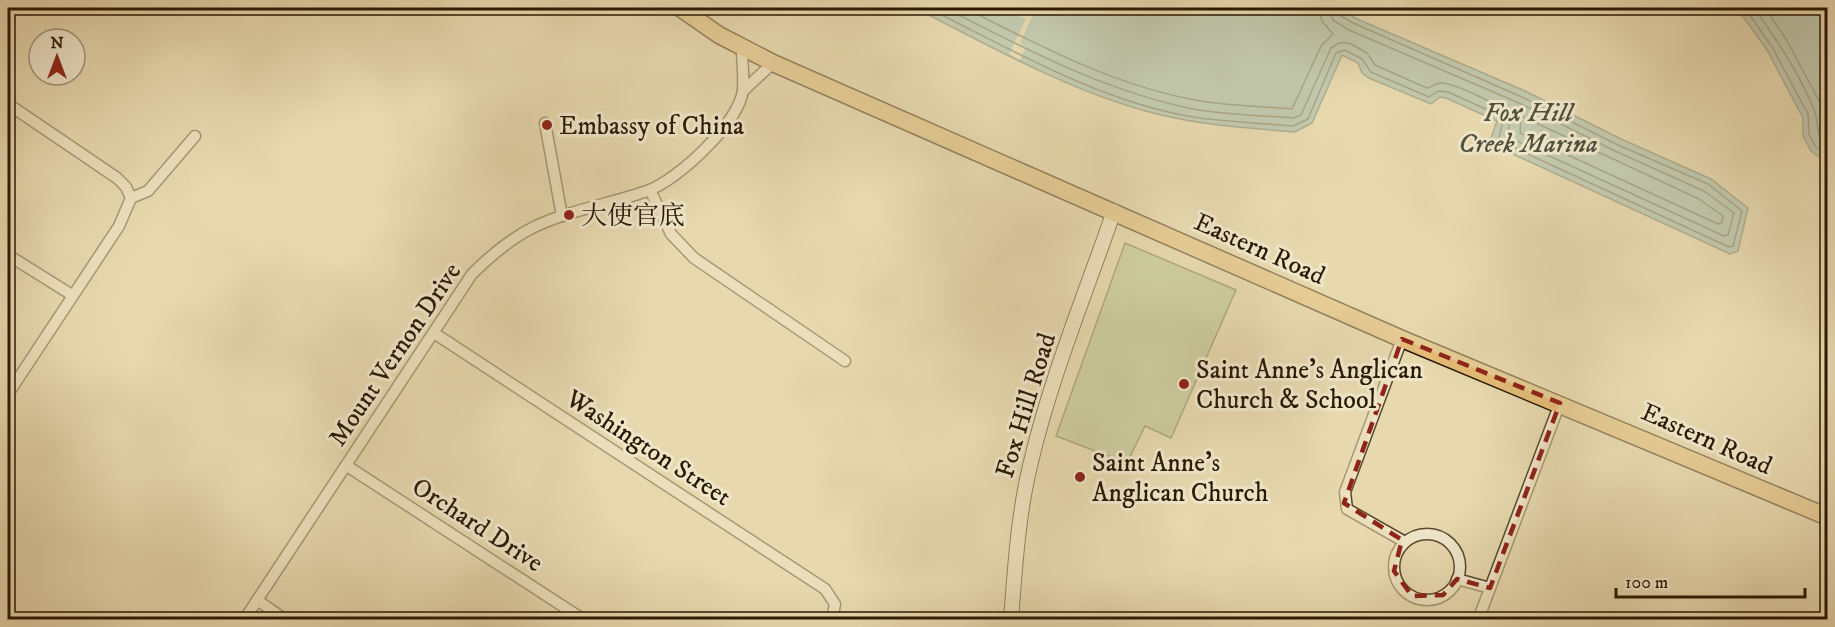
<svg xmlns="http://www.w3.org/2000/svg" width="1835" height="627" font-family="'IM FELL DW Pica','Noto Serif SC',serif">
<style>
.green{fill:#b0c08e;stroke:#6d6c48;stroke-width:1.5}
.water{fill:#97b9af;stroke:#6b7969;stroke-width:1.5}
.pier{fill:#e7d8ae}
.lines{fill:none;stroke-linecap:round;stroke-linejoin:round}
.shore{stroke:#606958;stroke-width:1.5}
.minor-casing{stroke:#59492c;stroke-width:13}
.secondary-casing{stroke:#2a1901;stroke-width:16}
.trunk-casing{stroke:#2a1901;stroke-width:19}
.minor{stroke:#efe6ca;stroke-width:10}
.secondary{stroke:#efe6ca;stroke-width:14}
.trunk{stroke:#e4bc77;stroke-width:16}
.marked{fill:none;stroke:#8f2418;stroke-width:4.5;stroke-dasharray:12 8;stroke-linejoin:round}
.poi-dot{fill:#8f2418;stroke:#efe6ca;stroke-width:2}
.labels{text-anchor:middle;stroke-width:6;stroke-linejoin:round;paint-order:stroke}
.poi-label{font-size:26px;fill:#2a1901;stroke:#efe6ca;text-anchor:start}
.street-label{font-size:26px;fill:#2a1901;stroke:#efe6ca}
.water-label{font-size:27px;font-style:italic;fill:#50513e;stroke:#efe6ca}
</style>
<rect width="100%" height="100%" fill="#e7d8ae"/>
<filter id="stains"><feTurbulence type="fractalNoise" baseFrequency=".00333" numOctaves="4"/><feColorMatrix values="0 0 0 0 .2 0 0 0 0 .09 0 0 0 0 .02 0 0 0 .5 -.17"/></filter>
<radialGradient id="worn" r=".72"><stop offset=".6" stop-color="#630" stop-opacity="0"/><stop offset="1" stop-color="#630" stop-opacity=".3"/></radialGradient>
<path class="green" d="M1125,243L1236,290L1171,438L1145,426L1127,463L1056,436Z"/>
<g class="water">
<path d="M915,8H1338L1355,18L1525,91L1621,139L1711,179L1748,208L1738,251L1730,254L1502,149L1491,138L1497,121L1446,98L1440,97L1431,104L1369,78L1362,73L1358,63L1342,55L1312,123L1295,132C1246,128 1197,125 1149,112C1067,90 990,46 915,8Z"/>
<path d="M1737,8H1827V162L1811,151L1803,136V118L1767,50Z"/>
</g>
<path class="pier" d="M1023,8H1036L1020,43L1026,47L1020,60L1009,54L1026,19L1013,14L1016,9L1021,11Z"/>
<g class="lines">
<g class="shore">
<path d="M928,8C1012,50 1099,101 1193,117C1226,122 1260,123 1293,126L1308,119L1336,53L1345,50L1362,59L1371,72L1429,97L1438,91L1448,92L1499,115L1503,121L1499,138L1506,144L1729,247L1733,246L1742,211L1708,184L1618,145L1522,97L1353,23L1338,14L1336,8"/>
<path d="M945,8C1024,48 1104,91 1193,109C1225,115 1260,115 1293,118L1301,115L1331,48L1339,43H1349L1367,53L1375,65L1427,88C1431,87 1435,84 1440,83C1454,83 1505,106 1510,118L1508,135L1510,138L1724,236L1728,235L1734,213L1704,191L1615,151L1519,103L1349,30L1333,20L1328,8"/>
<path d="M965,8C1038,45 1113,85 1195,100C1227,106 1260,106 1292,109L1321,46L1333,34L1322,21L1319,8"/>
<path d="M1745,8L1772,47L1808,114L1809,134L1815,146L1828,155"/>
<path d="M1754,8C1775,37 1803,78 1815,113C1820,126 1814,136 1828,146"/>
<path d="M1765,8L1786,39L1823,108L1828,134"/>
<path d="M1521,116L1699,199L1723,216L1722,223L1718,224L1520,133Z"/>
</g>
<g class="minor-casing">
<g id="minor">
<path d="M743,91L773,63"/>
<path d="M8,104L117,178L126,187L131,198"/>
<path d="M545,123L562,216"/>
<path d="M650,190L671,234L694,258L845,361"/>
<path d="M8,255L72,295"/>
<path d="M434,333L825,589L835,604L832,620"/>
<path d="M1402,339L1345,492L1347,509L1405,542"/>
<path d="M8,394L119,226L131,198L148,191L195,136"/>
<path d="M347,466L584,620"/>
<circle cx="1427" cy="567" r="33"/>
<path d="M1457,579L1490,588"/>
<path d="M257,600L286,620"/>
<path d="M244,620L472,274C490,256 510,239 534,227C570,210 610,204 647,191C678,180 739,123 743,90C744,76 742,61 742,48"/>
<path d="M1478,620L1560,403"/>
</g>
</g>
<g class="secondary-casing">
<path id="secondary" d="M1011,620C1015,568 1018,516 1030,466C1050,379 1085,295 1114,211"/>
</g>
<g class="trunk-casing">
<path id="trunk" d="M680,8L719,35L773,63L1402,339L1828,517"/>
</g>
<use href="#minor" class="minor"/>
<use href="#secondary" class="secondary"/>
<use href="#trunk" class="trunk"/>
</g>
<path d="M0 0H1835V627H0ZM1402,339L1560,403L1490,588L1457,579L1443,595L1412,596L1394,571L1402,540L1344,503Z" fill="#e7d8ae" fill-opacity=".55" fill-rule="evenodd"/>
<path class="marked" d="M1402,339L1560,403L1490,588L1457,579L1443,595L1412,596L1394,571L1402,540L1344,503Z"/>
<g class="poi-dot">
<circle cx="547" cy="125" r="6"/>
<circle cx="569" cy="215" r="6"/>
<circle cx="1184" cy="384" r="6"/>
<circle cx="1080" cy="477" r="6"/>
</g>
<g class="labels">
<g class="poi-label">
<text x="559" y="134">Embassy of China</text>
<text x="581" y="224">大使官底</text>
<text x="1196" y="378">Saint Anne's Anglican<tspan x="1196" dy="30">Church &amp; School</tspan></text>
<text x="1092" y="471">Saint Anne's<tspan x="1092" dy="30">Anglican Church</tspan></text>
</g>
<g class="street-label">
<text transform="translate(1260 248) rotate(24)" y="9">Eastern Road</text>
<text transform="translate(394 354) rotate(-56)" y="9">Mount Vernon Drive</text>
<text transform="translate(1025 405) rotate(-73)" y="9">Fox Hill Road</text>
<text transform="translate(1707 438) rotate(24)" y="9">Eastern Road</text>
<text transform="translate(649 447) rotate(33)" y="9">Washington Street</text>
<text transform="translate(478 524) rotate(33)" y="9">Orchard Drive</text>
</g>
<g class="water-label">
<text x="1528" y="121">Fox Hill<tspan x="1528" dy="31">Creek Marina</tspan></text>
</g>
</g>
<rect width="1835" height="627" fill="none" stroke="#e7d8ae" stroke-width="30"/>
<rect x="9" y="9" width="1817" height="609" fill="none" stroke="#2a1901" stroke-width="3"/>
<rect x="15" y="15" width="1805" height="597" fill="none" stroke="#2a1901" stroke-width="1.5"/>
<g transform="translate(57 57)"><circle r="28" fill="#efe6ca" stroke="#a0947a" stroke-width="1.5"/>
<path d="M0-4.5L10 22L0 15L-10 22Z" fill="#8f2418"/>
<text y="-9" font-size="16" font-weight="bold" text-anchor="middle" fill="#2a1901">N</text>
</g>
<path d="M1616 588v9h189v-9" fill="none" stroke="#2a1901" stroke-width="3"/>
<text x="1625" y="588" font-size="18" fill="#2a1901" stroke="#efe6ca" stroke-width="4.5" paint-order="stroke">100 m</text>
<rect width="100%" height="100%" filter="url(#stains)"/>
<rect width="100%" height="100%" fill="url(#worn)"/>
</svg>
